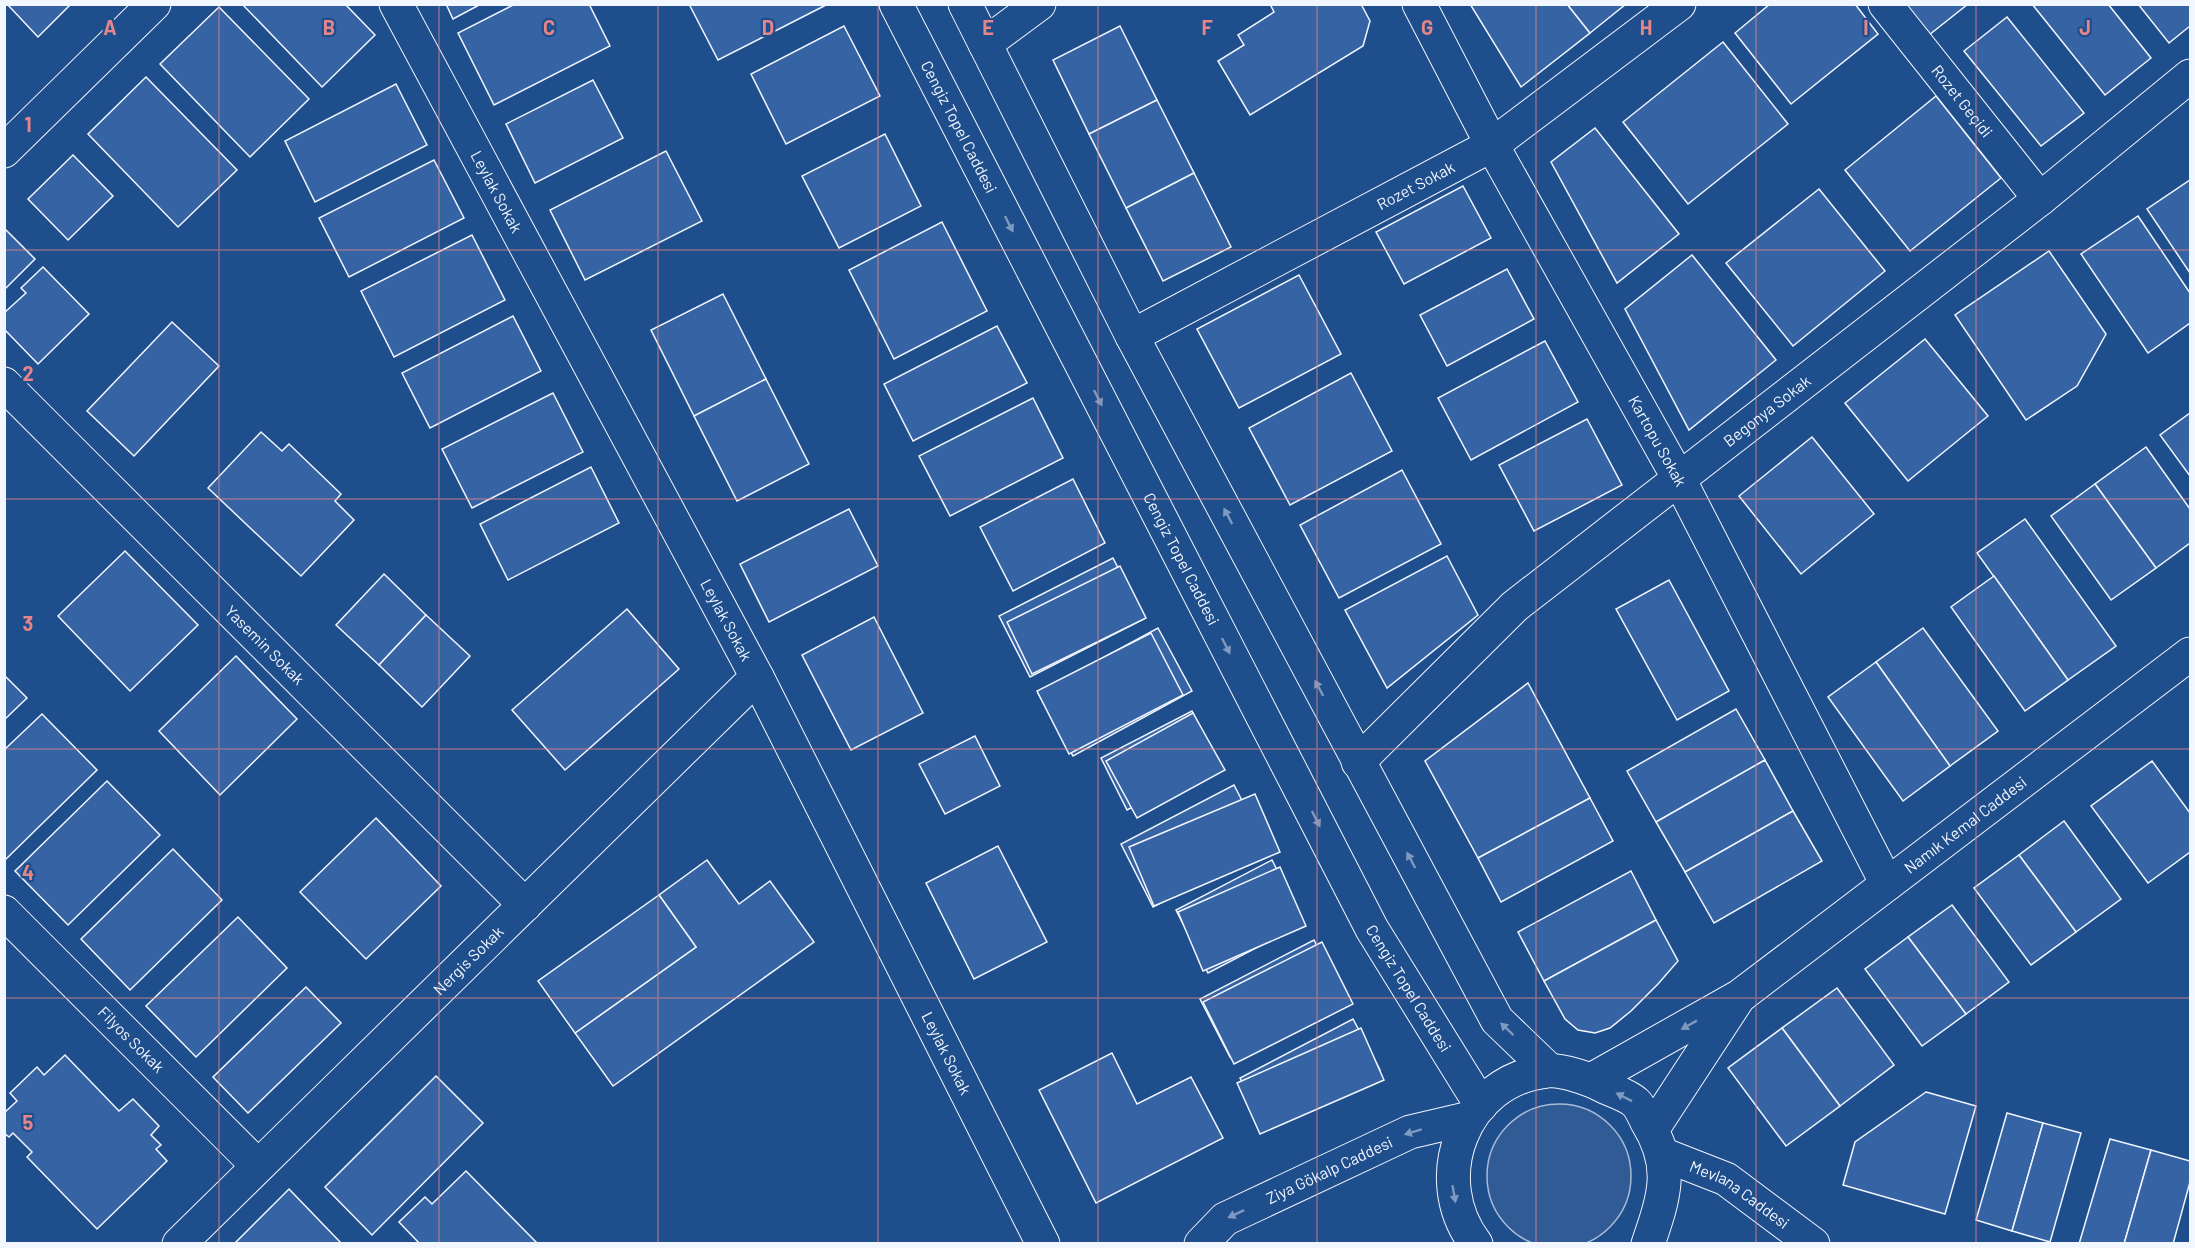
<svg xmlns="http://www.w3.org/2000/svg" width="2195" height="1248" font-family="Barlow,sans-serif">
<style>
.green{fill:#305b95;stroke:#a8bbd7;stroke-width:1.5}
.building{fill:#3563a3;stroke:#f2f6ff;stroke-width:1.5}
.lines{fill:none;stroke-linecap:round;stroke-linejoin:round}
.street-casing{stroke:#f2f6ff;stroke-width:35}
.primary-casing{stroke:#f2f6ff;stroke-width:35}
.street{stroke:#1f4e8c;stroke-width:33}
.primary{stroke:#1f4e8c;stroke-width:33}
.oneway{fill:#7e9ac0}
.grid{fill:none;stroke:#e38589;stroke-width:1.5;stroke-opacity:0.55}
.labels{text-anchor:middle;stroke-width:4.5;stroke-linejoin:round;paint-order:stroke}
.street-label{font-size:16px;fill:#f2f6ff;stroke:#1f4e8c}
.grid-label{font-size:20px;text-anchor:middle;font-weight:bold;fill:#e38589;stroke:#1f4e8c;stroke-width:4.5;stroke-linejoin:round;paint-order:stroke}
</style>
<rect width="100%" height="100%" fill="#1f4e8c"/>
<circle class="green" cx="1559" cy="1176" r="72"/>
<g class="building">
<path d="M7,4H71L38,37Z"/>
<path d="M242,4H345L375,35L322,87Z"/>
<path d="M446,4H481L453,19Z"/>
<path d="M515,4H589L610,46L494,105L458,33Z"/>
<path d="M689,4H828L718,60Z"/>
<path d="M1270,4H1361L1370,21L1363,46L1250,115L1218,61L1244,45L1238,35L1274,12Z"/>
<path d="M1470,4H1567L1590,33L1521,87Z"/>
<path d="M1567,4H1626L1590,33Z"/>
<path d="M1770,4H1855L1878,34L1791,104L1735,33Z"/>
<path d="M1905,4H1968L1929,35Z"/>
<path d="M2032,4H2108L2151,58L2105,95Z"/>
<path d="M2138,4H2190V26L2169,43Z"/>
<path d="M219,7L309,99L250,157L160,64Z"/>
<path d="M2007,17L2084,113L2041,146L1964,51Z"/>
<path d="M844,26L880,96L786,144L751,74Z"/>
<path d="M1120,26L1157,100L1089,134L1053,60Z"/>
<path d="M1723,42L1788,124L1688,204L1623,122Z"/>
<path d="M146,77L237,170L178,227L88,134Z"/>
<path d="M593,80L623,138L535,183L506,124Z"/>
<path d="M396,84L427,145L315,202L285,141Z"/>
<path d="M1936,96L2001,178L1910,251L1845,170Z"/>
<path d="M1157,100L1194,173L1126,208L1089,134Z"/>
<path d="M1595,128L1679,234L1617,283L1551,162Z"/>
<path d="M885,134L921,206L839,248L802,176Z"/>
<path d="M666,151L702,221L585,280L550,210Z"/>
<path d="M73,155L113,196L68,240L28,199Z"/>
<path d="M434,160L464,218L349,277L319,218Z"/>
<path d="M1194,173L1231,247L1163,281L1126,208Z"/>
<path d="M2190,180V273L2147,209Z"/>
<path d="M1463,186L1491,238L1404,284L1376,232Z"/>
<path d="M1819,189L1885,271L1793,346L1726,263Z"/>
<path d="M2138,216L2190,293V323L2148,353L2081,254Z"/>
<path d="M942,222L987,311L894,359L849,270Z"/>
<path d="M4,228L35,259L4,290Z"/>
<path d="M472,235L505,300L394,357L361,291Z"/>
<path d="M2049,251L2106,334L2077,386L2026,420L1955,315Z"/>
<path d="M1692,255L1776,360L1689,430L1625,309Z"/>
<path d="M43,267L89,314L38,364L4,329V313L26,293L21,288Z"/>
<path d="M1507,269L1534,319L1447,366L1420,315Z"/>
<path d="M1299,275L1341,354L1239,408L1197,329Z"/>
<path d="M723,294L766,379L694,416L651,330Z"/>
<path d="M513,316L541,371L430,428L402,373Z"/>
<path d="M172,322L219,366L134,456L87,411Z"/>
<path d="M997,326L1027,383L913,441L884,384Z"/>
<path d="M1925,339L1988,416L1908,481L1845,403Z"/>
<path d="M1545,341L1578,402L1471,460L1438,398Z"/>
<path d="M1351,373L1392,451L1290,505L1249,428Z"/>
<path d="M766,379L809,464L737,501L694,416Z"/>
<path d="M553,393L583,452L472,508L442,449Z"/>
<path d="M1033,398L1063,458L950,516L919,456Z"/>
<path d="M2190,413V476L2160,435Z"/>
<path d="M1587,419L1622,485L1534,531L1499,465Z"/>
<path d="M261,432L282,451L289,444L341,494L335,501L354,520L301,576L208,488Z"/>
<path d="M1812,437L1874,514L1801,574L1739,496Z"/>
<path d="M2146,447L2190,509V543L2156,568L2095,484Z"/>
<path d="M591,467L619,523L508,580L480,524Z"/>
<path d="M1402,470L1441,544L1339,598L1300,525Z"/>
<path d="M1073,479L1105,543L1013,591L980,527Z"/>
<path d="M2095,484L2156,568L2111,600L2051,516Z"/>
<path d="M849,509L878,566L769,622L740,564Z"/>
<path d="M2025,519L2116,646L2068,680L1977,553Z"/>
<path d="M125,551L198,625L130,691L58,616Z"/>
<path d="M1447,556L1478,615L1387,688L1345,610Z"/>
<path d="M1113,558L1144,619L1030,677L999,616Z"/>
<path d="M1120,566L1146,618L1032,674L1007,622Z"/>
<path d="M384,574L426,615L379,665L336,625Z"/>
<path d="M1994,576L2068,680L2025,711L1951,607Z"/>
<path d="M1669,580L1729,691L1677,720L1616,609Z"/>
<path d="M627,609L679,669L565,770L512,710Z"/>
<path d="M426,615L470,656L422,707L379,665Z"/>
<path d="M874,617L923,713L851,750L802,655Z"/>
<path d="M1158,628L1192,691L1073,756L1038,693Z"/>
<path d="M1923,628L1998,731L1950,766L1876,662Z"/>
<path d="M1151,633L1183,695L1069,754L1037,691Z"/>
<path d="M236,656L297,719L220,795L159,731Z"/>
<path d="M1876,662L1950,766L1903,801L1828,697Z"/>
<path d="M4,675L27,698L4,720Z"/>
<path d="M1528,683L1590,798L1478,858L1425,761Z"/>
<path d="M1736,709L1765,760L1656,822L1627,771Z"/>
<path d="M1192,711L1219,763L1127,810L1101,758Z"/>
<path d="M1193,713L1225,770L1137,818L1106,761Z"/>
<path d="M42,714L97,770L5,860L4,750Z"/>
<path d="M975,736L1000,786L945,814L919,764Z"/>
<path d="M1765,760L1793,811L1685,872L1656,822Z"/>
<path d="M2152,761L2190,813V852L2148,883L2091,806Z"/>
<path d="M107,781L160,835L68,925L15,871Z"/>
<path d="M1234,785L1267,849L1153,907L1121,844Z"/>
<path d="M1255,794L1280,852L1154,906L1129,847Z"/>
<path d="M1590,798L1613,841L1501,902L1478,858Z"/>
<path d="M1793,811L1822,861L1714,923L1685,872Z"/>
<path d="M376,818L441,886L366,959L300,892Z"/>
<path d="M2064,821L2121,899L2076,932L2019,855Z"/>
<path d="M998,846L1047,942L974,979L926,883Z"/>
<path d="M173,849L222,900L130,990L81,939Z"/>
<path d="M2019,855L2076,932L2031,965L1974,888Z"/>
<path d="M707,860L739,904L770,881L814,942L613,1086L575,1033L696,947L659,895Z"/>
<path d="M1272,860L1304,923L1208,973L1176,910Z"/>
<path d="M1280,867L1306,926L1203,971L1178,912Z"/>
<path d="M1631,871L1656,920L1544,981L1518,932Z"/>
<path d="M659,895L696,947L575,1033L538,981Z"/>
<path d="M1952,905L2009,982L1966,1014L1908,937Z"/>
<path d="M238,917L287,968L196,1057L146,1006Z"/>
<path d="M1656,920L1678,961L1658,984L1631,1011L1610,1028L1595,1033L1578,1030L1565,1019L1544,981Z"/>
<path d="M1908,937L1966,1014L1922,1046L1865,969Z"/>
<path d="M1314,940L1343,999L1230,1057L1200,999Z"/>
<path d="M1322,942L1353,1004L1234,1064L1203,1002Z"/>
<path d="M306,987L341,1023L248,1113L213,1077Z"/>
<path d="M1837,988L1894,1065L1840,1106L1782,1028Z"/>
<path d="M1353,1019L1380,1070L1266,1129L1240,1078Z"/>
<path d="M1361,1028L1384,1080L1260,1134L1237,1083Z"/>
<path d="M1782,1028L1840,1106L1786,1146L1728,1068Z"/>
<path d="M1112,1053L1137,1104L1191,1077L1223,1138L1096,1203L1039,1090Z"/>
<path d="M65,1055L119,1111L133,1099L159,1126L151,1135L161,1145L156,1149L167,1161L97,1229L27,1157L32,1152L13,1133L9,1137L4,1133V1113L17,1101L10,1093L37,1067L44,1075Z"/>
<path d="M436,1076L483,1123L372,1235L325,1187Z"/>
<path d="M1926,1092L1976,1106L1945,1214L1843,1185L1855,1142Z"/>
<path d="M2007,1113L2043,1123L2012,1231L1976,1220Z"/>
<path d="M2043,1123L2081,1133L2050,1242L2012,1231Z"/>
<path d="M2110,1139L2151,1150L2124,1244H2079Z"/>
<path d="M2151,1150L2190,1161V1182L2173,1244H2124Z"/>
<path d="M466,1171L538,1244H420L399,1222L425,1197L432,1204Z"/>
<path d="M289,1189L342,1244H234Z"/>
</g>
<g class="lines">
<g class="street-casing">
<g id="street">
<path id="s1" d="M396,4L757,677L1043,1244"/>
<path id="s2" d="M1419,4L1492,145L1679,479L1887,884"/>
<path id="s3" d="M1885,4L2040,199"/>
<path d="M985,44L1039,4"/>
<path d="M4,151L154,4"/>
<path id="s4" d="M1132,336L1492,145L1679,4"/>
<path id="s5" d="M4,384L525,905"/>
<path id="s6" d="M1358,762L1515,606L2040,199L2190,76"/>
<path id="s7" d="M4,912L258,1166"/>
<path id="s8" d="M1591,1080L1740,996L2190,654"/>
<path d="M1652,1130L1737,1000"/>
<path id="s9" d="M1662,1154L1726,1179L1813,1244"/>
<path id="s10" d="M179,1244L757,677"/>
<path id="s11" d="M1201,1244L1225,1219L1410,1132L1470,1118"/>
</g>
</g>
<g class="primary-casing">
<g id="primary">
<path id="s12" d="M896,4L1372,929L1481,1105"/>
<path d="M965,4L1132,336L1497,1020L1549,1070"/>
<path d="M1476,1244C1426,1179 1463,1080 1547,1071C1561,1069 1590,1079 1603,1086C1613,1091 1628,1095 1636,1103C1640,1107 1644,1116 1647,1122C1675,1167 1664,1197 1648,1244"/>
</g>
</g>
<use href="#street" class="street"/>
<use href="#primary" class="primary"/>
</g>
<defs><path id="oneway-solid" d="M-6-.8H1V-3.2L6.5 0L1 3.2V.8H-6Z" transform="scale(1.5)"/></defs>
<g class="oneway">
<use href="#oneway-solid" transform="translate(1009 224) rotate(63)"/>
<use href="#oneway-solid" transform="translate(1098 398) rotate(63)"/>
<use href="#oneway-solid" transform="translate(1228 516) rotate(-118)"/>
<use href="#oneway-solid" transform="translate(1226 646) rotate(63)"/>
<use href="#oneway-solid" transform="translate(1319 688) rotate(-118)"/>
<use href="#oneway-solid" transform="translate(1316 819) rotate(63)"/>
<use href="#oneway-solid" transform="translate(1411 860) rotate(-118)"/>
<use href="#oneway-solid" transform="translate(1689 1025) rotate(151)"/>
<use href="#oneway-solid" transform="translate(1507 1029) rotate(-136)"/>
<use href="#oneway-solid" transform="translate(1624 1097) rotate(-153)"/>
<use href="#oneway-solid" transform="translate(1413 1132) rotate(163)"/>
<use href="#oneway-solid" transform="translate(1454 1194) rotate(80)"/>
<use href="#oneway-solid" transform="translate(1236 1214) rotate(155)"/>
</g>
<path class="grid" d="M219,4V1244M439,4V1244M658,4V1244M878,4V1244M1098,4V1244M1317,4V1244M1536,4V1244M1756,4V1244M1976,4V1244M4,250H2190M4,499H2190M4,749H2190M4,998H2190"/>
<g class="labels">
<g class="street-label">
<text dy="6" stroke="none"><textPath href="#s3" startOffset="124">Rozet Geçidi</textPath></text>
<text dy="6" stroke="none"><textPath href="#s12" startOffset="138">Cengiz Topel Caddesi</textPath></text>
<text dy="6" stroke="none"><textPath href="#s4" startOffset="321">Rozet Sokak</textPath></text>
<text dy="6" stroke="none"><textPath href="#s1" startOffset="213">Leylak Sokak</textPath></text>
<text dy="6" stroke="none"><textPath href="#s6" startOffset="540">Begonya Sokak</textPath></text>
<text dy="6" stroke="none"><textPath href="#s2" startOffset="498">Kartopu Sokak</textPath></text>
<text dy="6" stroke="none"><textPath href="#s12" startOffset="624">Cengiz Topel Caddesi</textPath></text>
<text dy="6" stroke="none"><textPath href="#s1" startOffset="699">Leylak Sokak</textPath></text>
<text dy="6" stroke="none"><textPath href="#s5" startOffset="369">Yasemin Sokak</textPath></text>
<text dy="6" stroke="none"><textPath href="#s8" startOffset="454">Namık Kemal Caddesi</textPath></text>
<text dy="6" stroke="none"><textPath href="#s10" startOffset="405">Nergis Sokak</textPath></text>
<text dy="6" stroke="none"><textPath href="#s12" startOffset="1110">Cengiz Topel Caddesi</textPath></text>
<text dy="6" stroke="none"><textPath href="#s7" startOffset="180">Filyos Sokak</textPath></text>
<text dy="6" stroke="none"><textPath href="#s1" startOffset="1185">Leylak Sokak</textPath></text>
<text dy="6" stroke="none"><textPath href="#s11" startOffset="150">Ziya Gökalp Caddesi</textPath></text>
<text dy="6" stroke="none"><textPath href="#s9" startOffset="88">Mevlana Caddesi</textPath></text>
</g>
</g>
<g class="grid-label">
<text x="110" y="35">A</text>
<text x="329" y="35">B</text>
<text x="549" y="35">C</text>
<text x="768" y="35">D</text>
<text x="988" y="35">E</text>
<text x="1207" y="35">F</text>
<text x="1427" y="35">G</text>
<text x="1646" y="35">H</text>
<text x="1866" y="35">I</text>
<text x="2085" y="35">J</text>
<text x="28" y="132">1</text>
<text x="28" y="381">2</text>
<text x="28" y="631">3</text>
<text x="28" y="880">4</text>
<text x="28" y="1130">5</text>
</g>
<rect width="2195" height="1248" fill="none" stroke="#f2f6ff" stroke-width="12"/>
</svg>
